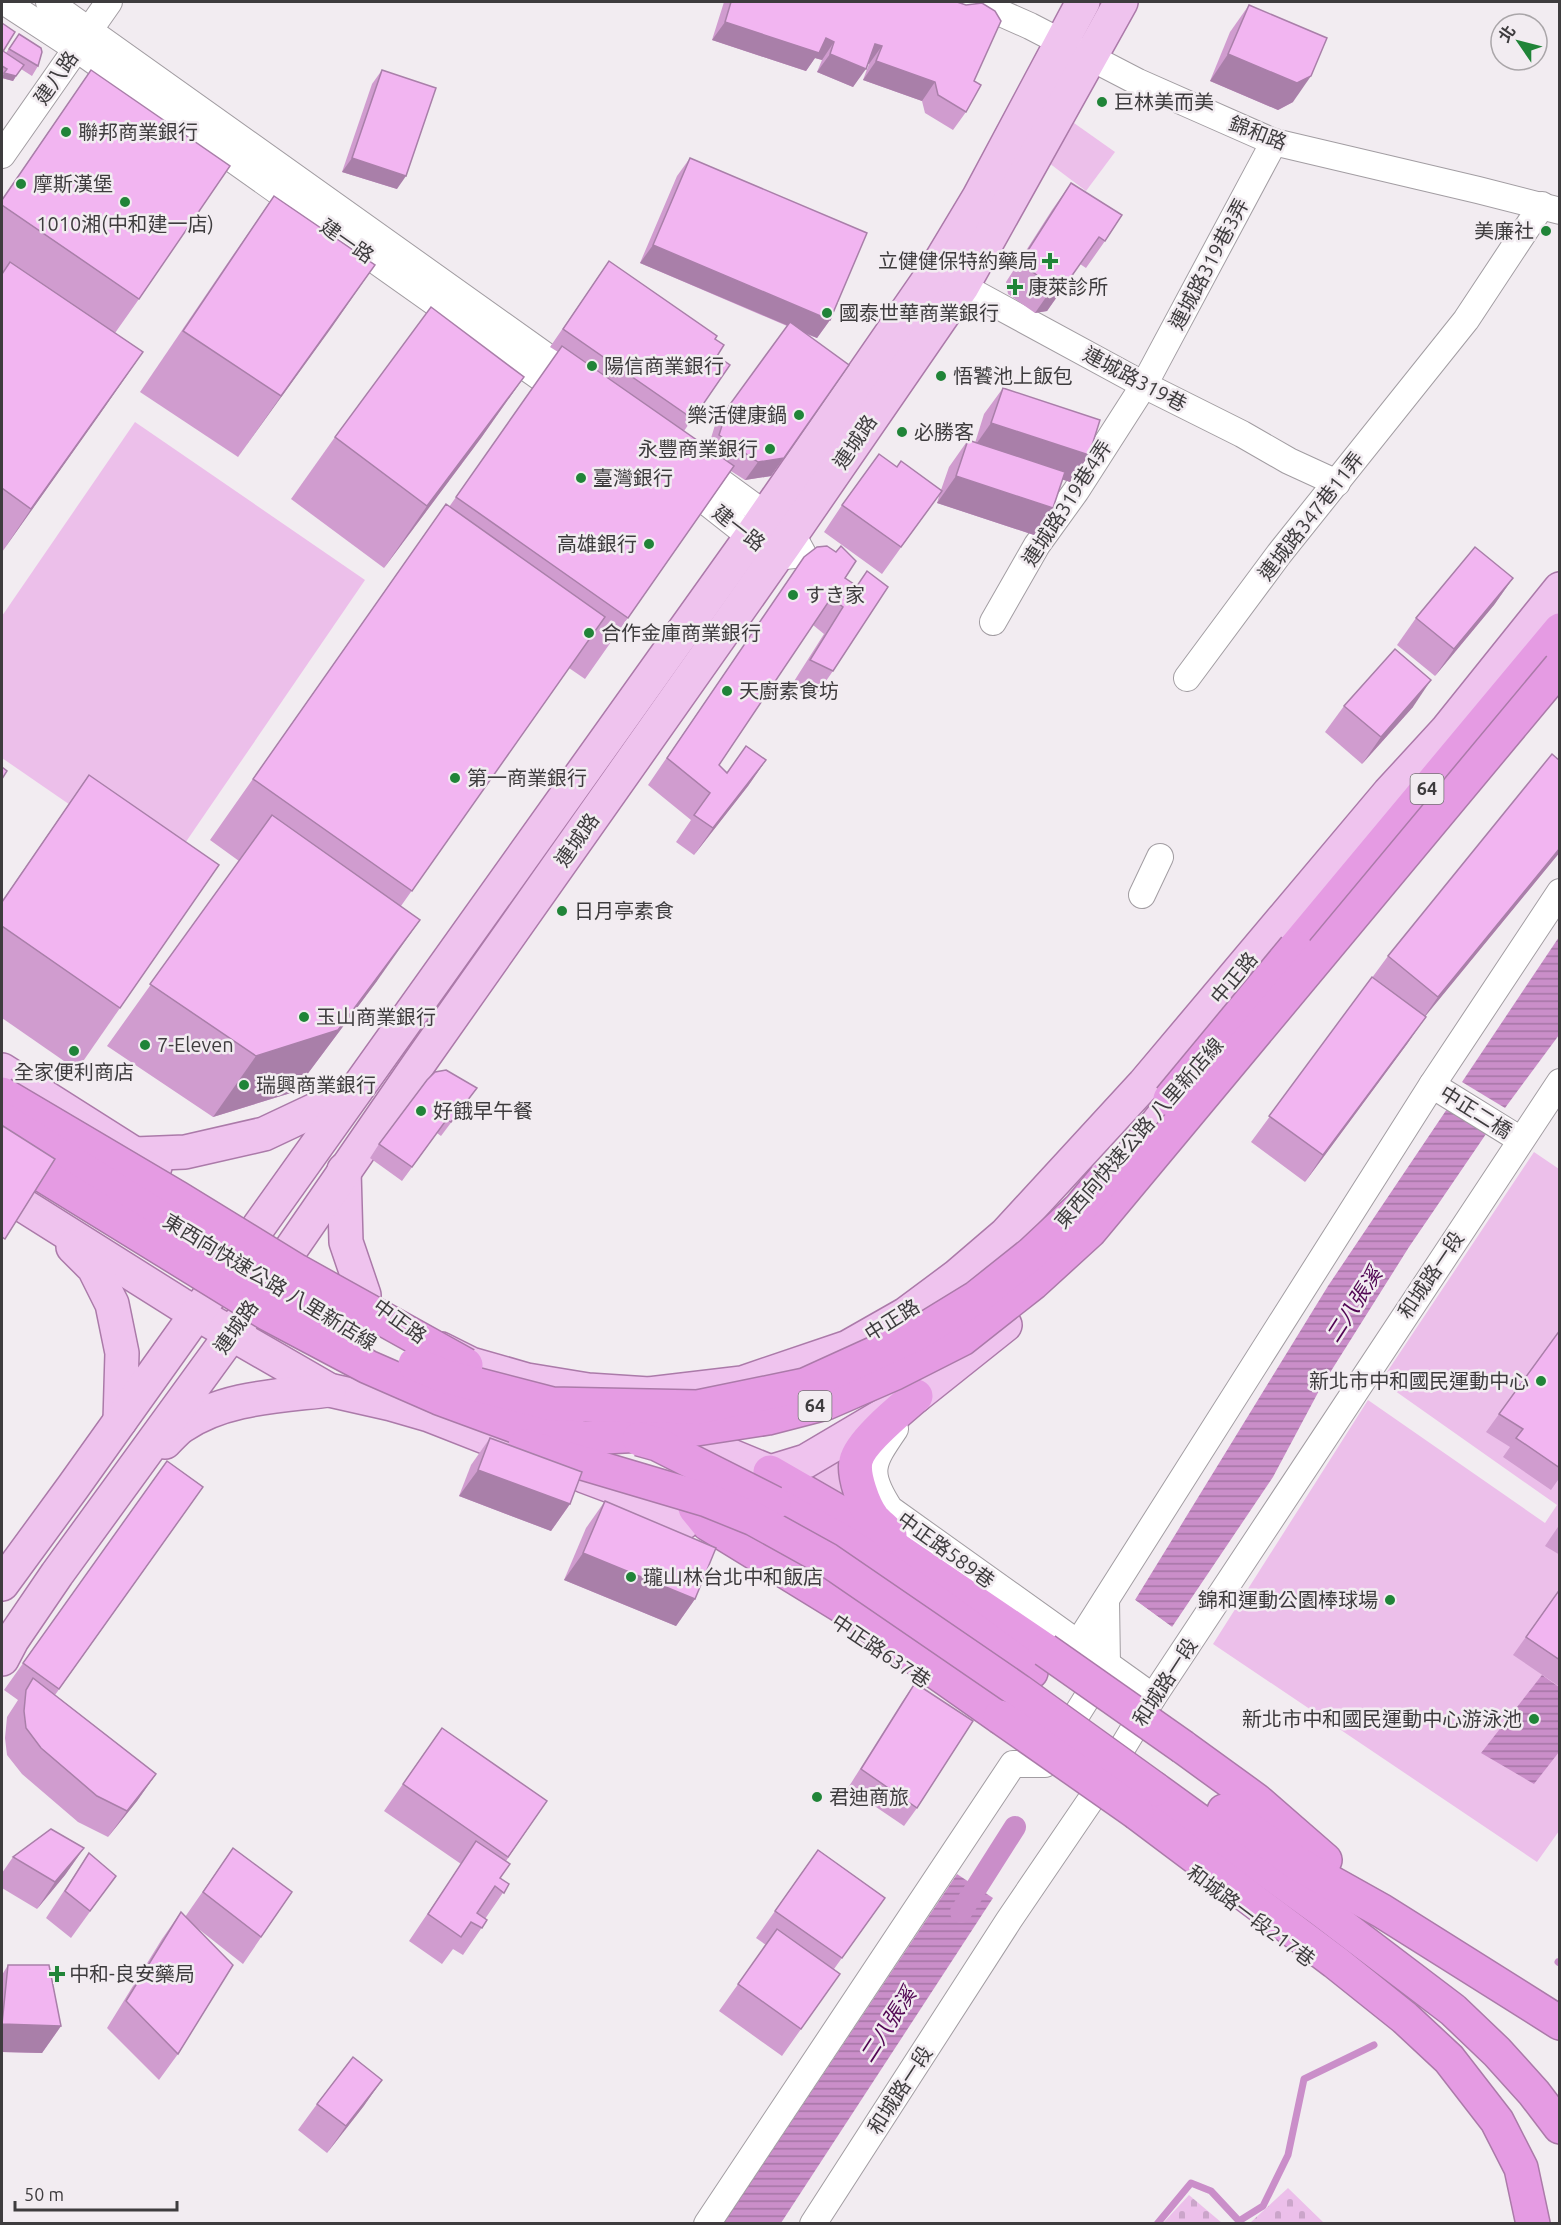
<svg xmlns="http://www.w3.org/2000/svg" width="1561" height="2225" font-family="Ubuntu,'Noto Sans TC','Noto Sans JP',sans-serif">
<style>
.green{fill:#ecbfea}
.cemetery{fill:url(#cemetery-stones)}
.water{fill:url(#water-rules)}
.pier{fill:#f2ecf1}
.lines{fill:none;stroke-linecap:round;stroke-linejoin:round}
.stream{stroke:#ca8ec9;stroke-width:7}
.canal{stroke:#ca8ec9;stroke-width:22}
.minor-casing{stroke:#a29da2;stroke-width:28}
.major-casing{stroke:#ab7aa9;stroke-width:36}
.highway-casing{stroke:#ab7aa9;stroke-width:36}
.minor{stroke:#fff;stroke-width:26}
.major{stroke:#efc3ee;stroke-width:33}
.highway{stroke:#e59be3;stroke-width:33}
.highway-bridge-casing{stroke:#ab7aa9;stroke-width:36;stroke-linecap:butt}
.highway-bridge{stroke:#e59be3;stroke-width:33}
.wall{fill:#d09ccf}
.shaded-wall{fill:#a97fa9}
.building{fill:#f2b5f1;stroke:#a97fa9;stroke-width:1.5}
.poi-dot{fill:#208438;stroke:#f2ecf1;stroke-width:2}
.labels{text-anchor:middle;stroke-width:5;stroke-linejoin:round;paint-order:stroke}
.shield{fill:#f2ecf1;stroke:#747174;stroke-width:1.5}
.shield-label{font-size:18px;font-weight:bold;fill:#3e3c3e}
.street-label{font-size:20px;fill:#3e3c3e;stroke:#f2ecf1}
.poi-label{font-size:20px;fill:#3e3c3e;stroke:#f2ecf1;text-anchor:start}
.water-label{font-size:21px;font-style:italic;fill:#500552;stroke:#f2ecf1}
</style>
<defs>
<pattern id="cemetery-stones" width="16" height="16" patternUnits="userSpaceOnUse" patternTransform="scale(1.5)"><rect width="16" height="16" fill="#ecbfea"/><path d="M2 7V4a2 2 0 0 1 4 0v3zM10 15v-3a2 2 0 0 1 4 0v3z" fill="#cba5ca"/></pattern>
<pattern id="water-rules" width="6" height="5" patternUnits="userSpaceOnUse" patternTransform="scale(1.5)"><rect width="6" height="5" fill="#ca8ec9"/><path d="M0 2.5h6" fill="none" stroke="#a575a5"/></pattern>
</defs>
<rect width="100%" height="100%" fill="#f2ecf1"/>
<g class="green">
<path d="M1074,123L1115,152L1086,191L1049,163Z"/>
<path d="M135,422L365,580L166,871L2,758V616Z"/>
<path d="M1534,1152L1559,1169V1831L1537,1862L1213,1644L1368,1400L1545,1523L1557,1505L1381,1381Z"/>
<path d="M843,1455L850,1490L844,1498L807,1474Z"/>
</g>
<g class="cemetery">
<path d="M1288,2188L1324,2223H1241L1251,2222Z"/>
<path d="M1189,2195L1222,2223H1163Z"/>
</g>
<g class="water">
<path d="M1559,937V1035L1505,1108L1462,1082Z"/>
<path d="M1447,1109L1486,1134L1409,1247L1321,1387L1273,1477L1172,1627L1135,1600L1328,1286Z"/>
<path d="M1542,1675L1559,1687V1752L1534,1784L1481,1753Z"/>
<path d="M957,1874L993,1898L781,2223L723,2224Z"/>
</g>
<path class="pier" d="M1135,1600L1172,1627L1170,1629L1133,1603Z"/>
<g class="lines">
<g class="stream">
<path d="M1558,1962L1560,1963"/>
<path d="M1157,2224L1191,2183L1211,2191L1239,2221L1263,2206L1288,2155L1304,2079L1374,2045"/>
</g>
<path class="canal" d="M961,1912L1015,1827"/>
<g class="minor-casing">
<g id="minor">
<path d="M5,2L77,49L568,397"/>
<path d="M49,2L581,381"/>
<path d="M976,2L1030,26L1138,82L1274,142L1478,190L1560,211"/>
<path d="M2,155L109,2"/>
<path d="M947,278L1144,385L1242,434L1289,461L1337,483"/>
<path d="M681,482L776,557L803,554L792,534L696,464"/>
<path d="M993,622L1037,545L1076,491L1144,385L1274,142"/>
<path d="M1187,678L1279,554L1466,320L1542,205"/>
<path d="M1142,895L1160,857"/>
<path d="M1432,1085L1521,1140"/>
<path d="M895,1429C871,1464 866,1472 890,1509L1153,1697"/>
<path d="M1077,1645L1432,1085L1560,892"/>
<path d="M1060,1741L1107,1666L1106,1600"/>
<path d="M707,2224L1013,1764H1045"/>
<path d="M813,2224L1009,1920L1092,1798L1153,1697L1560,1082"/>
</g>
</g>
<g class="major-casing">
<g id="major">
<path d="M2,1070L155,1167"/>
<path d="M135,1154L185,1152L264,1134L349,1094"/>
<path d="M344,1170L346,1242L364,1295"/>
<path d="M1108,1186L1193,1078"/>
<path d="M2,1192L180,1304L329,1390L391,1404L429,1415L531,1455"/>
<path d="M73,1247L94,1268L112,1304L122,1353L120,1421"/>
<path d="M441,1349L471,1364L527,1380L588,1390L649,1394L742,1383L848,1347L906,1314L957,1276L1006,1234L1144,1084L1389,793L1446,731L1560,589"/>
<path d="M662,1425L695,1441L768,1471"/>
<path d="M165,1442C170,1437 176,1430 182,1426C224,1397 280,1396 329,1390"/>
<path d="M584,1476L616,1488L683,1523"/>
<path d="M708,1479L770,1472L806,1461L916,1396L1005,1325"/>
<path d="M2,1584L73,1487L750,538L934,272L979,197L1083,2"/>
<path d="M2,1659L12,1640L57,1574L249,1310L420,1062L785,544L962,287L1121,2"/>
</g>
</g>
<g class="highway-casing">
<g id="highway">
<path d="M1295,948L1560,630"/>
<path d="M770,1472L855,1521L1045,1650"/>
<path d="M690,1481L695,1508L708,1524L848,1610L1000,1717"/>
<path d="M774,1503L847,1544L937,1603L1031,1672"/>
<path d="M890,1535C885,1529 878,1524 873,1518C864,1506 853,1476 856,1461C860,1442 901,1409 916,1396"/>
<path d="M1183,1747L1256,1800L1325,1860"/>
<path d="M1155,1789L1320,1909L1453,2010L1497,2052L1534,2093L1560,2127"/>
<path d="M1224,1811L1298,1864L1382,1911L1560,2023"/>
<path d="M1137,1813L1335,1962L1405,2018L1449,2059L1497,2121L1521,2168L1533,2224"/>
</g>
</g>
<use href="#minor" class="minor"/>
<use href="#major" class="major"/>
<use href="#highway" class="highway"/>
<g class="highway-bridge-casing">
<g id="highway-bridge">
<path d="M2,1094L178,1198L297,1271L466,1365"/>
<path d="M1170,1099L1295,948"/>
<path d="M2,1119L284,1295L349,1333"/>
<path d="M2,1150L268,1314L368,1367L439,1398L515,1426L584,1438L664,1434L768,1418L826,1403L895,1373L962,1339L1033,1283L1090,1231L1560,667"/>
<path d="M415,1364L444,1376L552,1404L698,1407L805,1385L915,1335L977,1297L1031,1254L1080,1208L1105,1178"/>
<path d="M639,1439L657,1444L774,1503"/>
<path d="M525,1446L707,1500L754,1519L828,1560L1019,1691L1155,1789"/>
<path d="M1045,1650L1183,1747"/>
<path d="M1000,1717L1137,1813"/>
</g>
</g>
<use href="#highway-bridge" class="highway-bridge"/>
</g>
<g class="wall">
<path d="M724,2H957L974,81L966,112L953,130L925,113L922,101L863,80L869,64H868L853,87L817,72L822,60L815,58L806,71L712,40Z"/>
<path d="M1249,5L1293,102L1278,110L1210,81L1230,32Z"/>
<path d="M2,23L3,51L6,53L19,34L38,66L32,76L21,69L13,81L2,78L3,74L2,73Z"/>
<path d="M91,70L139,299L115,333L143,352L2,552V199Z"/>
<path d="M382,70L397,189L342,172L372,84Z"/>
<path d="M690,158L830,320L817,338L806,334L771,476L745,480L731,471L585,679L569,668L401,906L377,981L294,1092L213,1117L107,1046L239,861L210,840L446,504L449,507L558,352L550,347L609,261L715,339L717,356L730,365L684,431L708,448L715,425L787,326L640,263L677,176Z"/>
<path d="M1071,183L1105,241L1086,268L1080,264L1047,311L1035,313L1008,294L1006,282L1052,210Z"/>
<path d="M274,196L375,265L238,457L140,392L231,258Z"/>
<path d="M524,377L481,438L384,568L291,499L335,437Z"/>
<path d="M1003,388L1089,455L1070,482L1062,479L1053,508L1034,535L937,503L940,493L882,574L824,532L842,505L897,467L941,490L949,467L968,440L975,443L984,414Z"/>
<path d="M804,557L857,586L833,671L814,698L791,686L824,634L813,625L719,765L727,772L766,760L748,786L694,855L676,842L691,820L648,785Z"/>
<path d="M1513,578L1494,605L1435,676L1397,645L1416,618Z"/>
<path d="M1344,706L1413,707L1362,764L1325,732Z"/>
<path d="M89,775L120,1008L77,1070L2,1018V901Z"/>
<path d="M1560,852L1425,1016L1407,1044L1305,1182L1251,1142L1388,956Z"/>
<path d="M477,1088L441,1136L437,1133L402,1181L370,1158L379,1144Z"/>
<path d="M1560,1330V1481L1558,1480L1551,1490L1503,1457L1510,1447L1486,1432Z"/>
<path d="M490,1438L570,1504L551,1531L459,1496L471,1465Z"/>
<path d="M167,1461L203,1487L55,1695L156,1774L137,1801L108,1837L78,1822L22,1774L7,1755L5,1738L7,1717L18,1700L4,1690Z"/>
<path d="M605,1501L695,1599L676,1626L564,1580L586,1528Z"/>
<path d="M1560,1524V1555L1545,1546Z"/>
<path d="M1560,1589V1687L1513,1655Z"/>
<path d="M915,1683L917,1808L904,1826L848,1788L902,1702Z"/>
<path d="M442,1728L547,1801L506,1861L500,1878L509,1884L485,1919L487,1920L463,1955L453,1949L442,1964L409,1941L461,1864L384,1811Z"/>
<path d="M84,1848L65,1875L37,1909L2,1888V1873L13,1857Z"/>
<path d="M233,1848L292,1892L243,1964L196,1927L178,2054L159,2080L107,2028L162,1939L181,1912L185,1917Z"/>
<path d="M818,1850L885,1898L834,1969L840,1974L782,2056L719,2011L766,1945L756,1938Z"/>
<path d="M89,1853L97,1902L71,1938L46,1918Z"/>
<path d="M8,1965L61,2026L42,2053L2,2052V1975Z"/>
<path d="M382,2080L363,2107L327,2153L298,2130L317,2104Z"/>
</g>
<g class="shaded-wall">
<path d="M725,22L826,38L834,42L822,60L815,58L806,71L712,40Z"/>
<path d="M875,44L882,46L869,64L862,62Z"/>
<path d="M830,54L866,69L853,87L817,72Z"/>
<path d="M1228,54L1311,76L1293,102L1278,110L1210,81Z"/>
<path d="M876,61L935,82L922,101L863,80Z"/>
<path d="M4,73L16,76L13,81L2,78Z"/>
<path d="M352,158L406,176L397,189L342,172Z"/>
<path d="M653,245L830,320L817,338L640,263Z"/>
<path d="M375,265L332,327L238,457L281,396Z"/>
<path d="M1066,284L1047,311L1035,313L1053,287Z"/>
<path d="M143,352L100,414L2,552L31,509Z"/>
<path d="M524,377L481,438L384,568L427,506Z"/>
<path d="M991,423L1089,455L1070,482L972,450Z"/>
<path d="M784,458L771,476L745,480L758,462Z"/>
<path d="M956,476L1053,508L1034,535L937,503Z"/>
<path d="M1513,578L1494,605L1435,676L1454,649Z"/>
<path d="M1431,680L1413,707L1362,764L1381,737Z"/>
<path d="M766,760L748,786L694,855L713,828Z"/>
<path d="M1560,848V852L1419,1024L1438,997Z"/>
<path d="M420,920L377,981L294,1092L213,1117L256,1056Z"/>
<path d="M1426,1017L1407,1044L1305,1182L1323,1155Z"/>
<path d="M478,1470L570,1504L551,1531L459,1496Z"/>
<path d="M583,1553L695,1599L676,1626L564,1580Z"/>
<path d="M156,1774L137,1801L108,1837L127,1811Z"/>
<path d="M84,1848L65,1875L37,1909L55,1882Z"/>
<path d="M2,2024L61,2026L42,2053L2,2052Z"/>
<path d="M382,2080L363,2107L327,2153L346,2126Z"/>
</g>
<g class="building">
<path d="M731,2H957L966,5L982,3L995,11L1001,21L974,81L981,85L966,112L938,95L935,82L876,61L882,46L875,44L866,69L830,54L834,42L826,38L819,53L725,22Z"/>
<path d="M1249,5L1327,38L1311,76L1297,83L1228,54Z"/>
<path d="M2,23L15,32L2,53Z"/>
<path d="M19,34L41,48L42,52L38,66L9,49Z"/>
<path d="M3,51L24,65L16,76L4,73L7,69L2,66V53Z"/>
<path d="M91,70L230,166L139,299L2,205V200Z"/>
<path d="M382,70L436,88L406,176L352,158Z"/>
<path d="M690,158L867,233L830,320L653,245Z"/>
<path d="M1071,183L1122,215L1105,241L1099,237L1066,284L1053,287L1026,267L1025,255Z"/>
<path d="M274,196L375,265L281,396L183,331Z"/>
<path d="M609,261L717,336L715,339L724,345L717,356L730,365L693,419L563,329Z"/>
<path d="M10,262L143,352L31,509L2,488V274Z"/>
<path d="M431,307L524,377L427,506L335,437Z"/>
<path d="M790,322L849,365L784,458L758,462L719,435L728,407Z"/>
<path d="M562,346L734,466L628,618L456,497Z"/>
<path d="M1003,388L1100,420L1089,455L991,423Z"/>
<path d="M968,440L1065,472L1053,508L956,476Z"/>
<path d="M879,454L897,467L901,461L942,491L901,547L842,505Z"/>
<path d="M446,504L605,617L412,891L253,779Z"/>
<path d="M827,546L836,552L841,546L856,561L845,578L857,586L867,571L888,587L833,671L810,660L843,607L831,598L719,765L727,773L746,746L766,760L713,828L694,815L710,793L667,758L804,557L817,547Z"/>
<path d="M1475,547L1513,578L1454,649L1416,618Z"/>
<path d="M1395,649L1431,680L1381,737L1344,706Z"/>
<path d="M1552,754L1560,761V848L1438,997L1388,956Z"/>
<path d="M2,767L7,771L2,779Z"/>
<path d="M89,775L219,865L120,1008L2,926V902Z"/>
<path d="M272,815L420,920L338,1030L256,1056L150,984Z"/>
<path d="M1372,977L1426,1017L1323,1155L1269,1116Z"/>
<path d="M446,1070L477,1088L451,1122L447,1119L412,1167L379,1144L427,1080L435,1072Z"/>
<path d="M3,1126L55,1159L5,1239L2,1237V1129Z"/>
<path d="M1560,1330V1468L1516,1438L1523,1429L1499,1414Z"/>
<path d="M490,1438L582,1472L570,1504L478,1470Z"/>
<path d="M167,1461L203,1487L59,1689L23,1663Z"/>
<path d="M605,1501L716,1548L695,1599L583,1553Z"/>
<path d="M1560,1589V1660L1526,1637Z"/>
<path d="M33,1678L156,1774L127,1811L97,1796L41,1748L26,1728L24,1711L26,1690Z"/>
<path d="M915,1683L973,1721L917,1808L861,1769Z"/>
<path d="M442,1728L547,1801L508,1857L403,1784Z"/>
<path d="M51,1829L84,1848L55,1882L13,1857Z"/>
<path d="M476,1841L510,1864L500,1878L509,1884L504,1893L495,1886L477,1913L487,1920L482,1928L471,1922L461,1937L428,1914Z"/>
<path d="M233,1848L292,1892L261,1937L203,1892Z"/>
<path d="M818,1850L885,1898L842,1958L775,1911Z"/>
<path d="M89,1853L116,1876L90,1911L65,1891Z"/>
<path d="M181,1912L233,1965L178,2054L126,2001Z"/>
<path d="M777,1929L840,1974L801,2029L738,1984Z"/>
<path d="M8,1965H49L61,2026L2,2024Z"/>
<path d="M353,2057L382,2080L346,2126L317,2104Z"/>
</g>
<g class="poi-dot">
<circle cx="1102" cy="102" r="6"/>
<circle cx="66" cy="132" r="6"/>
<circle cx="21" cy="184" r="6"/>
<circle cx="125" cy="202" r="6"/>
<circle cx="1546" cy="231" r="6"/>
<path d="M1047 252h6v6h6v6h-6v6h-6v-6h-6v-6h6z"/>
<path d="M1012 278h6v6h6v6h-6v6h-6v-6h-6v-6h6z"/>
<circle cx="827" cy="313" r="6"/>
<circle cx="592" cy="366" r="6"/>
<circle cx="941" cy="376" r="6"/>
<circle cx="799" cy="415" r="6"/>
<circle cx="902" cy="432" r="6"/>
<circle cx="770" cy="449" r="6"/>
<circle cx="581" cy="478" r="6"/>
<circle cx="649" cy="544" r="6"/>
<circle cx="793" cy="595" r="6"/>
<circle cx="589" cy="633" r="6"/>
<circle cx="727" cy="691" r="6"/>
<circle cx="455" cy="778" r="6"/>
<circle cx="562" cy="911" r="6"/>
<circle cx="304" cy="1017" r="6"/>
<circle cx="145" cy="1045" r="6"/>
<circle cx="74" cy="1051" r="6"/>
<circle cx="244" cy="1085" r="6"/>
<circle cx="421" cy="1111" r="6"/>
<circle cx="1541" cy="1381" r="6"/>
<circle cx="631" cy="1577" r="6"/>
<circle cx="1390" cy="1600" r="6"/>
<circle cx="1534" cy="1719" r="6"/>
<circle cx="817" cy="1797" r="6"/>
<path d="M54 1965h6v6h6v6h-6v6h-6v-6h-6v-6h6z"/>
</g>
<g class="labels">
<g class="shield">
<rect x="1410.5" y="774" width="33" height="30" rx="4.5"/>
<rect x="798.5" y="1391" width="33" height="30" rx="4.5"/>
</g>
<g class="shield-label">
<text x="1427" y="795">64</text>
<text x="815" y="1412">64</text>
</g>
<g class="street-label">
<text transform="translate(56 78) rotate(-55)" y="7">建八路</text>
<text transform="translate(1258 133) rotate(21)" y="7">錦和路</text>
<text transform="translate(347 241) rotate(35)" y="7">建一路</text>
<text transform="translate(1209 264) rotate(-62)" y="7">連城路319巷3弄</text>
<text transform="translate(1135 379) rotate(28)" y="7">連城路319巷</text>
<text transform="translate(855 442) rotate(-56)" y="7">連城路</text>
<text transform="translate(1067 503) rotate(-57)" y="7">連城路319巷4弄</text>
<text transform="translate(1311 516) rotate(-52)" y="7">連城路347巷11弄</text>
<text transform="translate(739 528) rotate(38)" y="7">建一路</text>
<text transform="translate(577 840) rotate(-55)" y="7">連城路</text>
<text transform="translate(1234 978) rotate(-50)" y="7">中正路</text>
<text transform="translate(1476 1112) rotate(32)" y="7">中正二橋</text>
<text transform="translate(1139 1133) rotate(-49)" y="7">東西向快速公路 八里新店線</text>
<text transform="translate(1431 1275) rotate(-56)" y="7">和城路一段</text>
<text transform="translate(270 1282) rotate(31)" y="7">東西向快速公路 八里新店線</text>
<text transform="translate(892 1320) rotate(-32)" y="7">中正路</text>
<text transform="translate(400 1321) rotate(36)" y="7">中正路</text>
<text transform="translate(236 1327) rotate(-55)" y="7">連城路</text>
<text transform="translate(946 1550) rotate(36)" y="7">中正路589巷</text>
<text transform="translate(881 1651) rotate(34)" y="7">中正路637巷</text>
<text transform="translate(1165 1682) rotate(-57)" y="7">和城路一段</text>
<text transform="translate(1251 1916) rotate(37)" y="7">和城路一段217巷</text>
<text transform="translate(900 2090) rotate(-57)" y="7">和城路一段</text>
</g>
<g class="poi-label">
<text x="1114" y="109">巨林美而美</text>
<text x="78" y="139">聯邦商業銀行</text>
<text x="33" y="191">摩斯漢堡</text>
<text x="125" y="231" text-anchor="middle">1010湘(中和建一店)</text>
<text x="1534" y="238" text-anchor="end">美廉社</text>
<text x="1038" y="268" text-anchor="end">立健健保特約藥局</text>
<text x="1028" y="294">康萊診所</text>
<text x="839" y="320">國泰世華商業銀行</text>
<text x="604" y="373">陽信商業銀行</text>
<text x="953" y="383">悟饕池上飯包</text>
<text x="787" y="422" text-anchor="end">樂活健康鍋</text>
<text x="914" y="439">必勝客</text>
<text x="758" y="456" text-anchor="end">永豐商業銀行</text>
<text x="593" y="485">臺灣銀行</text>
<text x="637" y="551" text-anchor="end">高雄銀行</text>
<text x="805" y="602">すき家</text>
<text x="601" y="640">合作金庫商業銀行</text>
<text x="739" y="698">天廚素食坊</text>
<text x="467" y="785">第一商業銀行</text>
<text x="574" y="918">日月亭素食</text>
<text x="316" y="1024">玉山商業銀行</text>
<text x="157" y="1052">7-Eleven</text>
<text x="74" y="1079" text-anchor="middle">全家便利商店</text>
<text x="256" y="1092">瑞興商業銀行</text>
<text x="433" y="1118">好餓早午餐</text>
<text x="1529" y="1388" text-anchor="end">新北市中和國民運動中心</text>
<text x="643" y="1584">瓏山林台北中和飯店</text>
<text x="1378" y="1607" text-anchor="end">錦和運動公園棒球場</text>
<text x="1522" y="1726" text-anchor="end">新北市中和國民運動中心游泳池</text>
<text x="829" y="1804">君迪商旅</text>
<text x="69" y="1981">中和-良安藥局</text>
</g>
<g class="water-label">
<text transform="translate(1354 1305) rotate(-57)" y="7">二八張溪</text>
<text transform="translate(888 2025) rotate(-57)" y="7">二八張溪</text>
</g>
</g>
<rect width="1561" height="2225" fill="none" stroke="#3e3c3e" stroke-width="6"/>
<g transform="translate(1519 42) rotate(305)"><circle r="28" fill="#f2ecf1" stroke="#aaa6a9" stroke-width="1.5"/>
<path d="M0-4.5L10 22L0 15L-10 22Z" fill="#208438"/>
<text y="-9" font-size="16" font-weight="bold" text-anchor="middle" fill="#3e3c3e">北</text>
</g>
<path d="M15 2201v9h162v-9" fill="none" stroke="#3e3c3e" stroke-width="3"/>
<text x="24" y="2201" font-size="18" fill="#3e3c3e" stroke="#f2ecf1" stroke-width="4.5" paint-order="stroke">50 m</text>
</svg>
